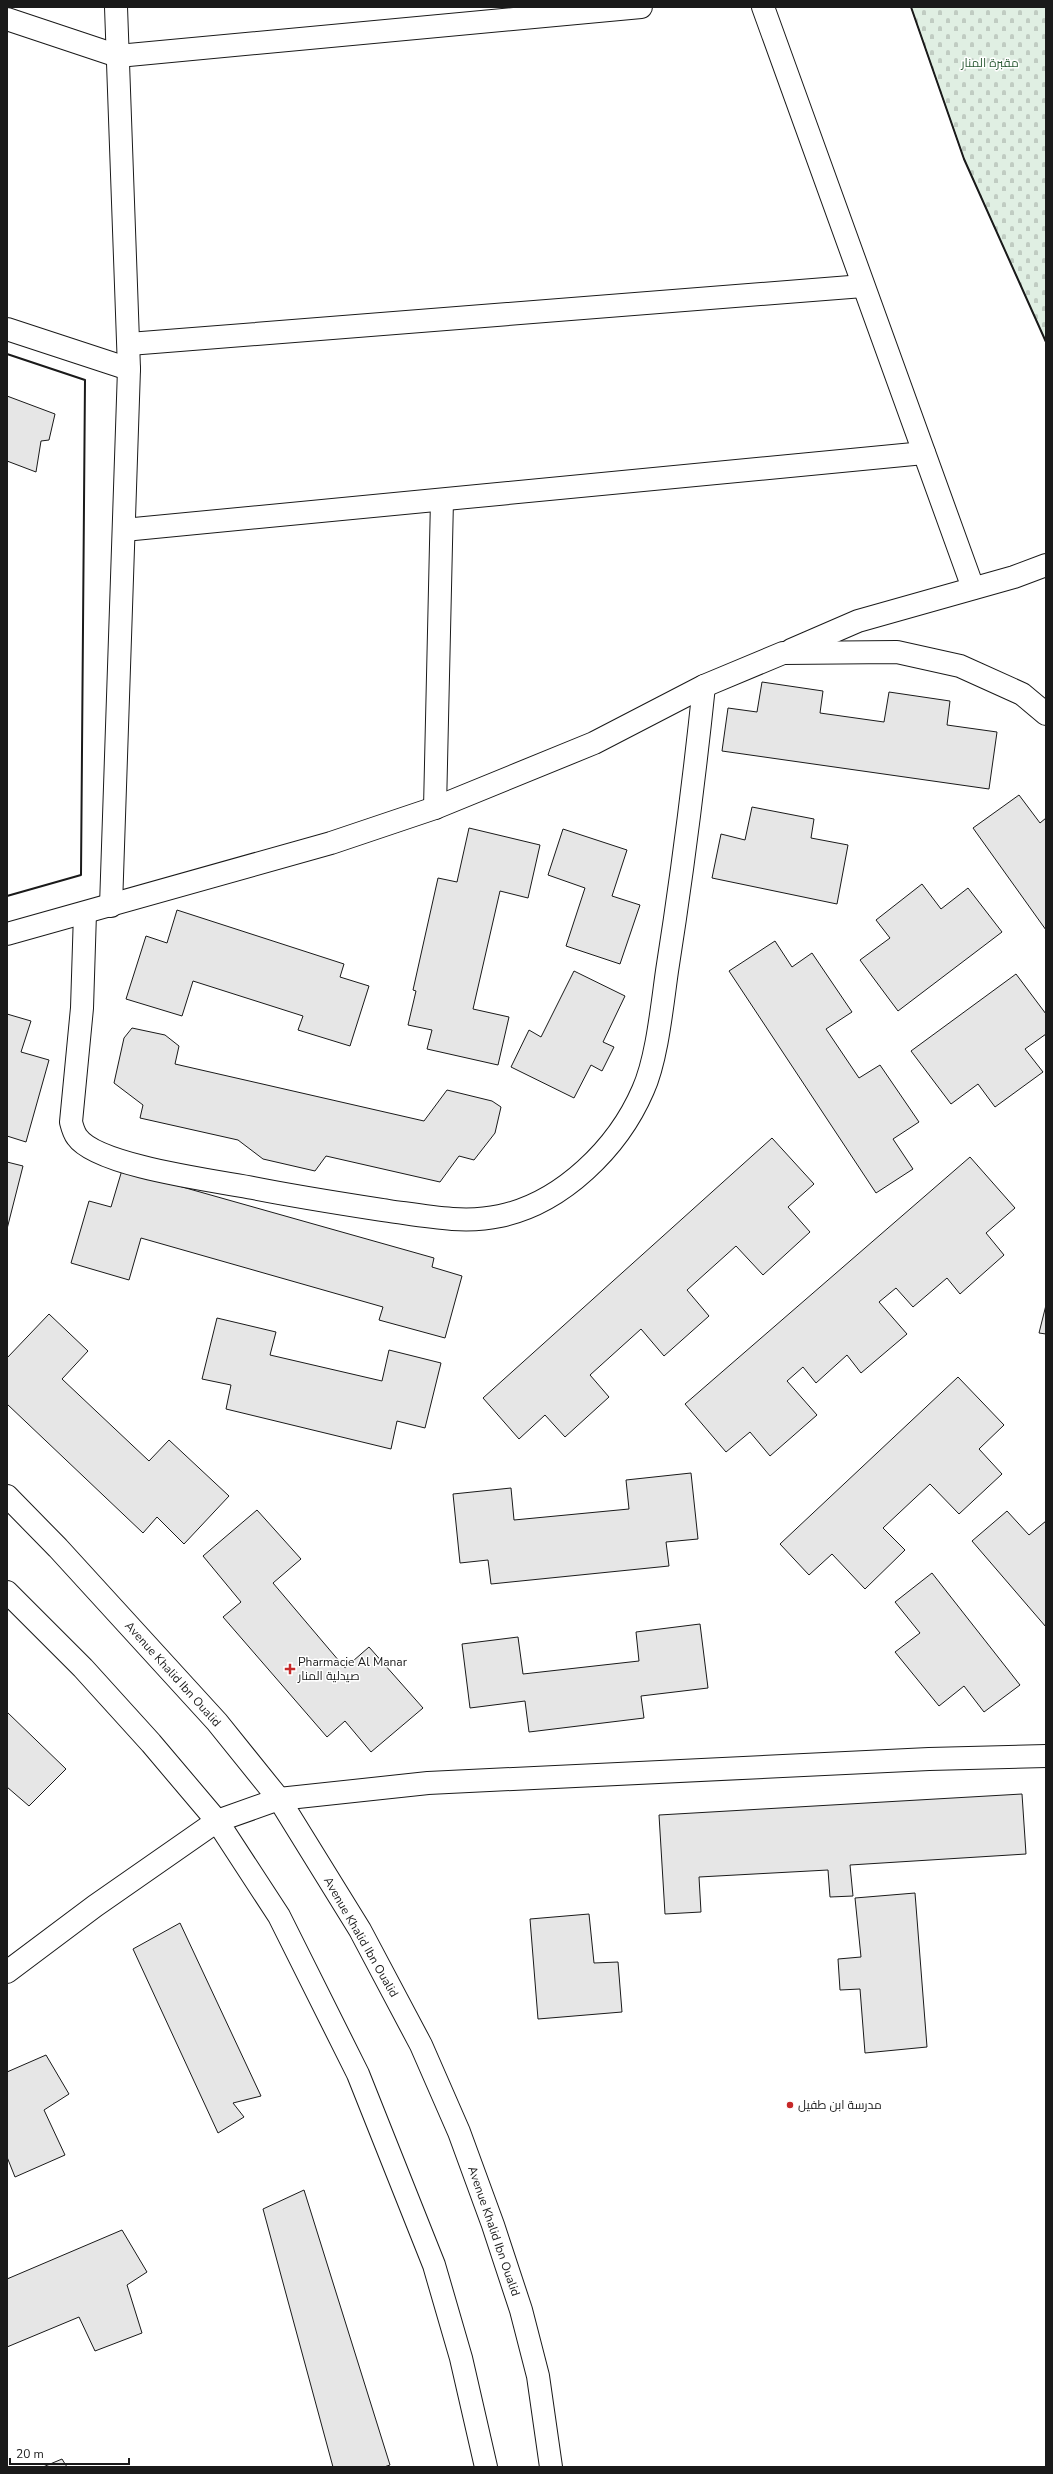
<svg xmlns="http://www.w3.org/2000/svg" width="1053" height="2474" font-family="'Nunito Sans',Cairo,sans-serif">
<style>
.cemetery{fill:url(#cemetery-stones);stroke:#6a6a6a}
.building{fill:#e6e6e6;stroke:#1a1a1a}
.lines{fill:none;stroke-linecap:round;stroke-linejoin:round}
.minor-casing{stroke:#1a1a1a;stroke-width:24}
.major-casing{stroke:#1a1a1a;stroke-width:24}
.minor{stroke:#fff;stroke-width:22}
.major{stroke:#fff;stroke-width:22}
.wall{stroke:#1a1a1a;stroke-width:2}
.poi-dot{fill:#c62828;stroke:#fff;stroke-width:1.5}
.labels{text-anchor:middle;stroke-width:3;stroke-linejoin:round;paint-order:stroke}
.park-label{font-size:12px;fill:#2b5a34;stroke:#fff}
.poi-label{font-size:12px;fill:#1a1a1a;stroke:#fff;text-anchor:start}
.street-label{font-size:12px;fill:#1a1a1a;stroke:#fff}
</style>
<defs>
<pattern id="cemetery-stones" width="16" height="16" patternUnits="userSpaceOnUse"><rect width="16" height="16" fill="#e0efe3"/><path d="M2 7V4a2 2 0 0 1 4 0v3zM10 15v-3a2 2 0 0 1 4 0v3z" fill="#c0ccc2"/></pattern>
</defs>
<rect width="100%" height="100%" fill="#fff"/>
<path class="cemetery" d="M911,7H1046V342L964,159Z"/>
<g class="building">
<path d="M7,396L55,414L49,440L41,441L36,472L7,461Z"/>
<path d="M762,682L823,691L820,713L884,722L889,692L950,701L947,725L997,732L989,789L722,751L728,708L757,712Z"/>
<path d="M1019,795L1040,823L1046,818V930L973,828Z"/>
<path d="M752,807L814,819L811,838L848,845L837,904L712,878L721,834L745,840Z"/>
<path d="M469,828L540,845L528,898L500,891L473,1009L509,1017L498,1065L427,1049L432,1030L408,1025L416,991L413,990L438,878L457,882Z"/>
<path d="M563,829L627,850L612,896L640,905L620,964L566,946L585,888L548,875Z"/>
<path d="M922,884L941,909L968,888L1002,932L898,1011L860,960L890,938L876,920Z"/>
<path d="M177,910L344,964L340,977L369,986L350,1046L298,1030L303,1016L193,981L182,1016L126,999L146,936L167,943Z"/>
<path d="M775,941L792,967L812,953L852,1012L826,1029L859,1078L880,1065L919,1122L893,1139L913,1169L876,1193L729,971Z"/>
<path d="M574,971L625,996L603,1042L614,1047L602,1071L591,1065L574,1098L511,1067L529,1030L541,1037Z"/>
<path d="M1016,974L1046,1014V1034L1025,1049L1043,1072L995,1107L978,1084L951,1104L911,1051Z"/>
<path d="M7,1014L31,1021L21,1052L49,1060L26,1142L7,1136Z"/>
<path d="M132,1028L165,1035L179,1046L175,1064L424,1121L447,1090L492,1101L501,1107L495,1133L474,1160L459,1156L440,1182L326,1156L315,1171L263,1159L238,1140L140,1118L143,1105L114,1083L124,1038Z"/>
<path d="M772,1138L814,1184L788,1207L810,1232L763,1275L736,1246L687,1290L709,1316L664,1356L641,1329L590,1375L609,1397L565,1437L545,1415L519,1439L483,1398Z"/>
<path d="M970,1157L1015,1208L986,1233L1004,1255L960,1294L947,1278L913,1307L896,1288L879,1302L907,1334L861,1373L847,1355L816,1383L803,1367L787,1381L817,1415L770,1456L750,1432L726,1452L685,1404Z"/>
<path d="M7,1162L23,1166L7,1229Z"/>
<path d="M122,1170L434,1258L432,1267L462,1276L445,1338L379,1320L383,1307L141,1238L129,1280L71,1263L89,1201L111,1207Z"/>
<path d="M1046,1305V1334L1039,1333Z"/>
<path d="M49,1314L88,1351L62,1379L149,1461L169,1440L229,1496L184,1544L157,1517L143,1533L7,1404V1358Z"/>
<path d="M217,1318L276,1332L270,1355L382,1381L389,1350L441,1363L425,1428L397,1421L391,1449L226,1409L231,1385L202,1379Z"/>
<path d="M958,1377L1004,1425L979,1449L1002,1474L959,1514L930,1484L883,1528L905,1550L865,1589L832,1554L809,1575L780,1544Z"/>
<path d="M691,1473L698,1539L666,1542L669,1566L491,1584L488,1560L460,1563L453,1494L511,1488L514,1520L629,1509L626,1480Z"/>
<path d="M257,1510L301,1559L273,1583L345,1668L369,1647L423,1708L371,1752L345,1721L327,1737L223,1617L241,1602L203,1556Z"/>
<path d="M1007,1511L1029,1535L1046,1521V1627L972,1541Z"/>
<path d="M932,1573L1020,1685L984,1712L964,1686L939,1706L895,1652L920,1633L895,1602Z"/>
<path d="M700,1624L708,1688L641,1696L644,1718L529,1732L525,1701L470,1708L462,1644L518,1637L523,1674L639,1661L636,1632Z"/>
<path d="M7,1712L66,1769L29,1806L7,1787Z"/>
<path d="M1022,1794L1026,1854L850,1865L853,1896L830,1897L828,1870L699,1877L701,1912L665,1914L659,1815Z"/>
<path d="M915,1893L927,2047L865,2053L860,1989L840,1990L838,1959L861,1957L855,1898Z"/>
<path d="M589,1914L594,1963L618,1962L622,2012L538,2019L530,1919Z"/>
<path d="M180,1923L261,2096L233,2103L244,2117L218,2133L133,1949Z"/>
<path d="M46,2055L69,2094L44,2110L65,2155L15,2177L7,2157V2072Z"/>
<path d="M304,2190L390,2465L384,2467H333L263,2209Z"/>
<path d="M122,2230L147,2272L127,2285L142,2333L95,2351L79,2317L7,2347V2279Z"/>
<path d="M62,2459L67,2467H43Z"/>
</g>
<g class="lines">
<g class="minor-casing">
<g id="minor">
<path d="M763,7L973,588"/>
<path d="M7,19L118,56L641,7"/>
<path d="M7,329L129,369"/>
<path d="M129,344L863,286"/>
<path d="M124,530L924,453"/>
<path d="M791,650L858,621L1014,577L1046,565"/>
<path d="M435,808L442,500"/>
<path d="M111,906L129,369L116,7"/>
<path d="M85,913L82,1008L71,1122C72,1126 74,1133 77,1137C97,1166 216,1181 253,1188C298,1197 344,1204 389,1211C425,1216 464,1224 500,1216C562,1203 618,1148 643,1090C657,1059 662,1006 667,971C682,876 694,781 704,686"/>
<path d="M7,934L331,843L435,808L594,743L704,686L783,653L897,652L960,666L1022,694L1046,714"/>
<path d="M7,1972L95,1906L217,1821L279,1799L428,1783L929,1759L1046,1756"/>
</g>
</g>
<g class="major-casing">
<g id="major">
<path d="M7,1496L58,1548L217,1722L279,1799L360,1930L421,2045L459,2132L493,2225L521,2310L538,2376L551,2467"/>
<path d="M7,1592L83,1668L151,1743L217,1821L279,1916L358,2074L434,2265L461,2358L486,2467"/>
</g>
</g>
<use href="#minor" class="minor"/>
<use href="#major" class="major"/>
<g class="wall">
<path d="M911,7L964,159L1046,342"/>
<path d="M7,354L85,380L81,875L7,896"/>
</g>
</g>
<g class="poi-dot">
<path d="M288 1663h4v4h4v4h-4v4h-4v-4h-4v-4h4z"/>
<circle cx="790" cy="2105" r="4"/>
</g>
<g class="labels">
<g class="park-label">
<text x="990" y="67">مقبرة المنار</text>
</g>
<g class="poi-label">
<text x="298" y="1666">Pharmacie Al Manar<tspan x="298" dy="14">صيدلية المنار</tspan></text>
<text x="798" y="2109">مدرسة ابن طفيل</text>
</g>
<g class="street-label">
<text transform="translate(173 1674) rotate(48)" y="4">Avenue Khalid Ibn Oualid</text>
<text transform="translate(361 1937) rotate(60)" y="4">Avenue Khalid Ibn Oualid</text>
<text transform="translate(494 2231) rotate(71)" y="4">Avenue Khalid Ibn Oualid</text>
</g>
</g>
<rect width="1053" height="2474" fill="none" stroke="#1a1a1a" stroke-width="16"/>
<path d="M10 2458v6h119v-6" fill="none" stroke="#1a1a1a" stroke-width="2"/>
<text x="16" y="2458" font-size="12" fill="#1a1a1a" stroke="#ffffff" stroke-width="3" paint-order="stroke">20 m</text>
</svg>
